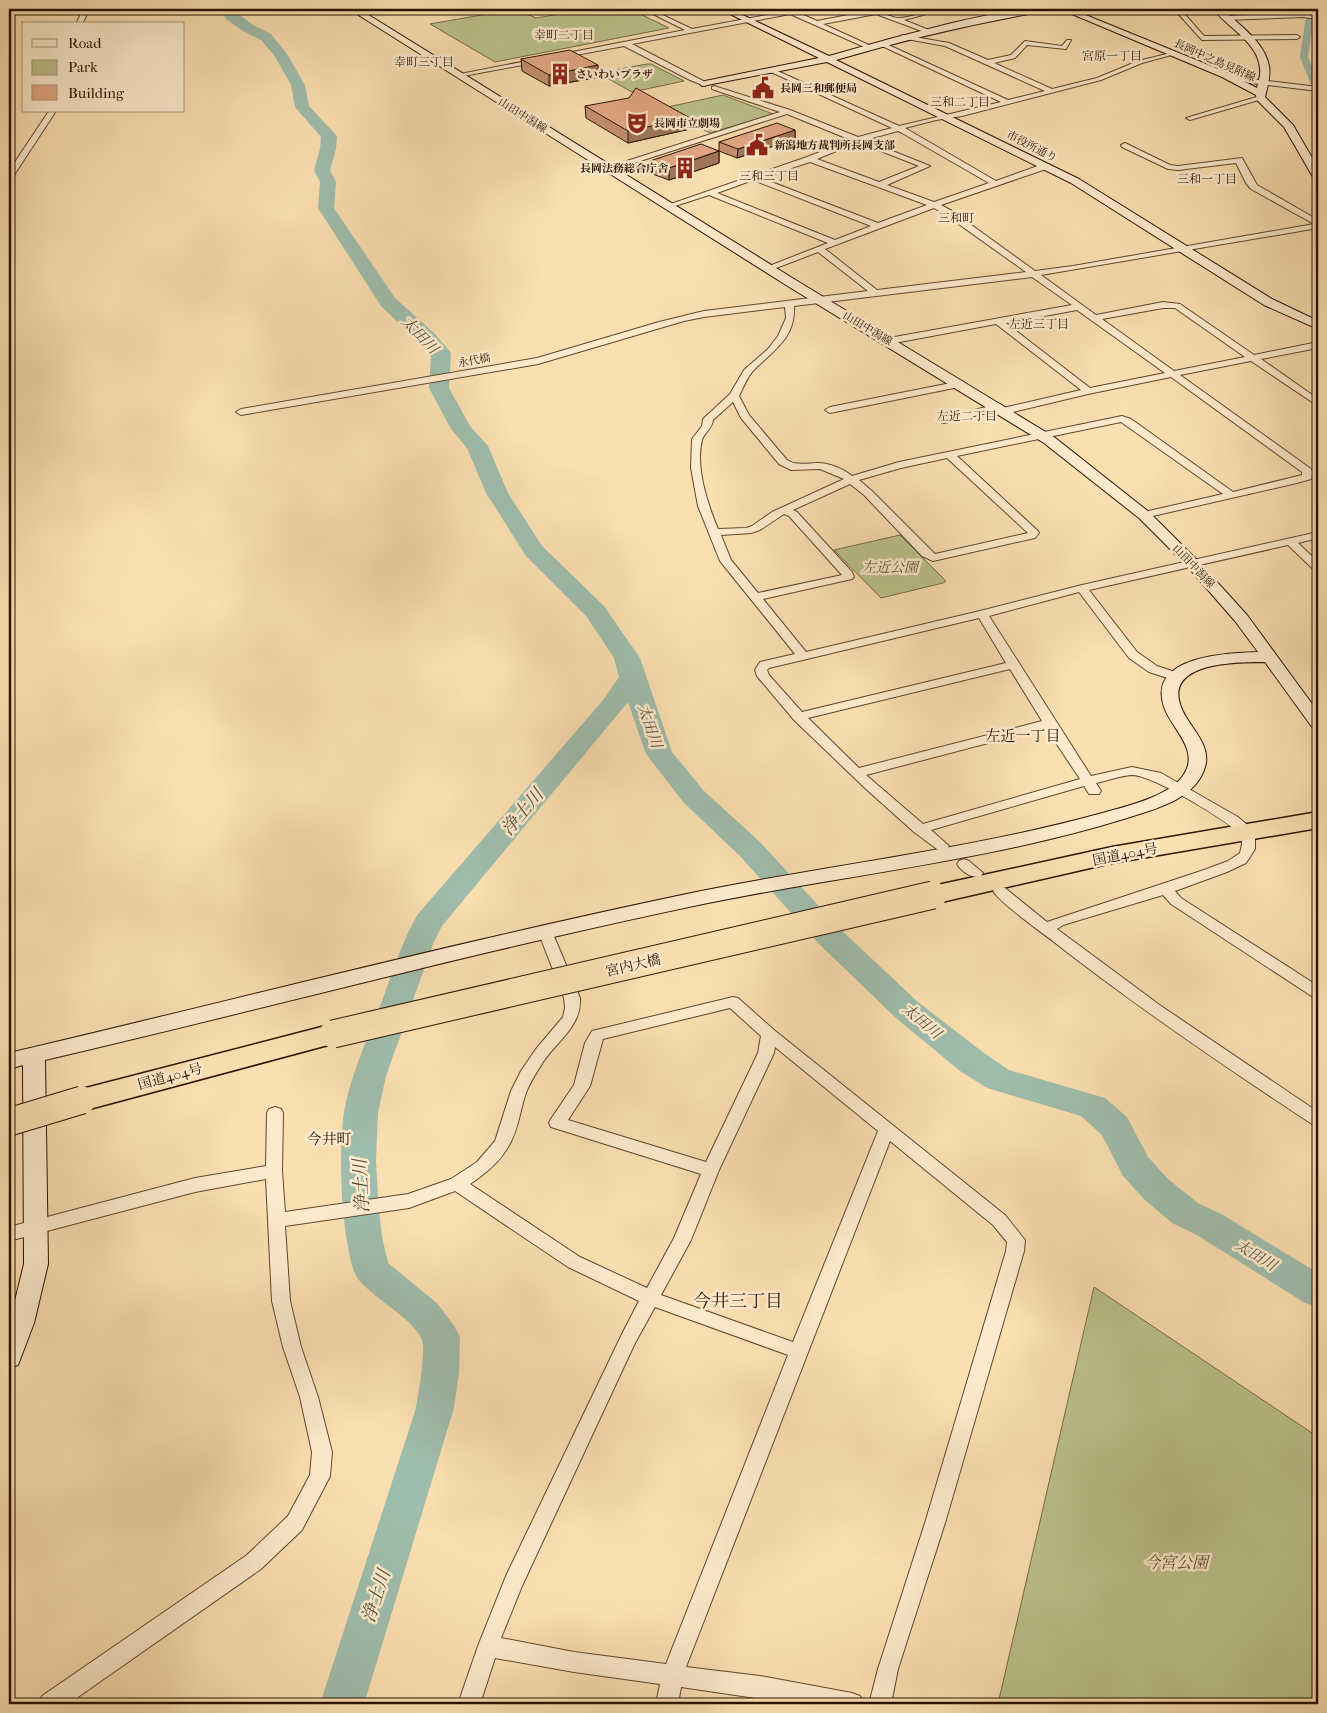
<svg xmlns="http://www.w3.org/2000/svg" width="1327" height="1713" font-family="'IM FELL French Canon','Noto Serif JP',serif">
<style>
.green{fill:#bcc28d;stroke:#746a48}
.lines{fill:none;stroke-linecap:round;stroke-linejoin:round}
.canal{fill:#9fbdac;fill-rule:evenodd}
.river{fill:#9fbdac;fill-rule:evenodd}
.street-casing{stroke:#5f462e;stroke-width:2}
.secondary-casing{stroke:#2b1302;stroke-width:2}
.highway-casing{stroke:#2b1302;stroke-width:3}
.street{fill:#fceacc;fill-rule:evenodd}
.secondary{fill:#fceacc;fill-rule:evenodd}
.highway{fill:#fbdfb1;fill-rule:evenodd}
.highway-bridge-casing{stroke:#2b1302;stroke-width:29;stroke-linecap:butt}
.highway-bridge{stroke:#fbdfb1;stroke-width:27}
.wall{fill:#c39071;stroke:#2b1302}
.shaded-wall{fill:#9f755c;stroke:#2b1302}
.building{fill:#e3a783;stroke:#2b1302}
.labels{text-anchor:middle;stroke-width:5;stroke-linejoin:round;paint-order:stroke}
.far-street-label{font-size:11px;fill:#2b1302;stroke:#fceacc}
.far-poi-label{font-size:11px;font-weight:bold;fill:#2b1302;stroke:#fceacc;text-anchor:start}
.far-neighbourhood-label{font-size:12px;fill:#2b1302;stroke:#fceacc}
.park-label{font-size:14px;font-style:italic;fill:#5e5033;stroke:#fceacc}
.street-label{font-size:14px;fill:#2b1302;stroke:#fceacc}
.water-label{font-size:15px;font-style:italic;fill:#544e3e;stroke:#fceacc}
.neighbourhood-label{font-size:15px;fill:#2b1302;stroke:#fceacc}
.near-park-label{font-size:16px;font-style:italic;fill:#5e5033;stroke:#fceacc}
.near-water-label{font-size:18px;font-style:italic;fill:#544e3e;stroke:#fceacc}
.near-neighbourhood-label{font-size:18px;fill:#2b1302;stroke:#fceacc}
</style>
<rect width="100%" height="100%" fill="#fbdfb1"/>
<filter id="stains"><feTurbulence type="fractalNoise" baseFrequency=".004" numOctaves="4"/><feColorMatrix values="0 0 0 0 .2 0 0 0 0 .09 0 0 0 0 .02 0 0 0 .5 -.17"/></filter>
<radialGradient id="worn" r=".72"><stop offset=".6" stop-color="#630" stop-opacity="0"/><stop offset="1" stop-color="#630" stop-opacity=".3"/></radialGradient>
<g class="green">
<path d="M516,9L536,18L589,9H630L669,28L495,62L430,24Z"/>
<path d="M647,64H651L684,81L632,92L598,73Z"/>
<path d="M723,95L773,114L710,133L663,108Z"/>
<path d="M900,535L946,581L943,583L881,598L834,550Z"/>
<path d="M1094,1287L1318,1437V1704H998Z"/>
</g>
<g class="lines">
<path class="canal" d="M1307,9H1315L1308,57L1318,82V94L1314,92L1300,57Z"/>
<path class="river" d="M219,9H232L253,25L271,34L287,54L305,85L309,106L337,136L336,149L330,170L336,182L334,208L395,298L435,334L451,353L449,388L470,426L488,446L508,493L542,546L604,606L640,658L672,752L704,791L760,842L839,928L918,1002L984,1053L1009,1070L1105,1098L1127,1117L1148,1157L1168,1179L1198,1203L1223,1215L1318,1273V1307L1305,1303L1197,1235L1172,1223L1144,1199L1123,1176L1102,1135L1081,1116L987,1088L960,1071L896,1018L817,942L740,856L684,803L646,754L628,702L442,926L433,944L386,1076L378,1113L376,1161L379,1210L382,1237L388,1263L438,1304L454,1326L460,1337L459,1373L454,1408L364,1704H320L416,1408C418,1395 426,1351 422,1340C417,1325 388,1306 376,1296C367,1288 358,1282 354,1271C341,1233 338,1152 344,1112C351,1074 368,1037 382,1001C393,971 402,941 418,914L604,699L619,677L614,658L586,616L526,556L486,493L467,448L451,429L429,388L431,354L381,306L318,208L320,182L314,170L320,149L321,137L295,107L291,85L274,55L261,40L243,31L226,19Z"/>
<g class="street-casing">
<g id="street">
<path d="M78,9H84L86,16L82,24H76L80,16Z"/>
<path d="M643,9H650L692,29L783,12L777,9H786L799,13L817,21L869,11L866,9C878,9 886,16 897,18C910,19 930,8 945,9L904,20L929,30V32L927,33L876,14L823,24L871,46L872,47L869,49L790,14L632,44L707,83L708,84L705,86L690,80L624,46L458,77L455,75L685,30Z"/>
<path d="M1174,9H1180L1204,36L1297,35L1300,37L1297,39L1202,40Z"/>
<path d="M1303,13L1318,15V19L1303,17L1226,20L1223,18L1226,16Z"/>
<path d="M903,35L949,43L988,60L1011,55L1025,41L1062,46L1067,40H1071L1066,49L1027,45L1015,58L994,63L1052,89L1097,78L1138,61L1175,52V54L1142,63L1101,80L962,116L936,120L905,128L996,181L1043,164H1049V168L941,205L952,211L1035,271L1073,266L1314,224L1251,189L1246,183L1236,163L1178,170L1168,169L1122,147L1121,145L1125,143L1170,165L1178,166L1242,158L1257,185L1318,220V228L1041,275L1096,315L1163,302L1180,304L1254,355L1318,342V348L1261,359L1318,399V406L1251,361L1180,375L1311,469L1313,474L1311,479L1297,483L1144,518L1140,517L1139,515L1140,513L1223,494L1121,422L957,456L1038,531L1039,533L1035,538L933,561L922,556L864,495L850,484L793,510L797,512L852,572L854,577L852,579L763,599L806,652L980,611L1082,585L1318,532V538L1298,543L1318,562V571L1314,570L1288,545L1089,590L1137,652L1157,666L1181,674L1183,677L1181,680L1177,681L1149,672L1129,658L1079,592L989,616L1091,776L1132,767L1161,773L1238,817L1252,829L1255,838V849L1246,863L1227,872L1175,891L1181,898L1318,986V998L1313,997L1171,904L1163,895L1063,925L1057,929L1161,1006L1318,1112V1126L1312,1124C1224,1066 1137,1007 1054,942C1040,931 1001,904 993,891L995,888H1005L1047,922L1204,870L1228,861L1240,853L1242,844L1241,834C1222,818 1156,777 1133,775C1122,775 1107,781 1096,783L1101,791L1099,794H1089L1084,786L931,830L949,846L947,849H937L914,832L866,789L794,720L757,676L755,670L760,662L795,654L720,561L698,506L691,468L692,439L702,426L703,419L730,394L744,370L768,349L778,336L786,318L785,307L704,317L684,321L538,364L241,415L236,412L241,409L537,358L659,322L704,311L868,291L818,252L771,270L764,268L828,243L709,195L669,208L665,206L807,157L851,140L787,114L612,170L605,168L780,112L712,89V87L714,86L790,110L858,137L892,128L771,72L770,71L773,69L899,126L1001,102L880,45V43L882,42L1008,100L1045,91L945,46L901,38V36ZM898,131L902,133L989,183L934,202L887,185L930,166L865,140ZM858,142L919,166L879,182L817,159ZM810,162L927,205L878,223L761,178ZM753,180L871,226L835,240L717,193ZM934,208L946,215L1026,272L877,290L825,249ZM1032,277L1072,305L889,338L884,341L889,344L996,324L1081,390L1003,408L1002,405L999,404L941,418V422L944,423L1000,410L1001,413L1004,414L1088,394L1171,377L1302,472V475L1233,492L1131,419L1122,416L899,462L852,476C844,469 829,463 818,463C807,463 796,466 787,460L749,415L739,396C743,388 747,378 752,372C772,351 796,339 794,306ZM1163,308H1175L1245,357L1174,371L1102,319ZM1077,310L1165,373L1090,388L1006,323ZM733,402L741,418L779,464L791,470L820,469L844,479L772,512L752,526L746,528L718,529C708,505 695,467 702,440C704,433 712,429 713,420ZM947,458L1028,533L935,554L872,491L859,480L901,468ZM784,514L789,516L842,575L758,593L731,560L721,535L751,533L760,530ZM979,618L1006,663L802,712L769,675L767,670L769,668ZM1010,669L1042,721L859,768L808,718ZM1046,728L1080,779L923,824L866,775Z"/>
<path d="M1225,73L1251,79L1318,87V91L1251,83L1223,76L1222,75Z"/>
<path d="M1260,96L1264,98L1262,99L1190,120L1186,118Z"/>
<path d="M49,111H56L12,178H9V171Z"/>
<path d="M961,381L964,382V386L830,413L825,410L830,407Z"/>
<path d="M964,859L969,861L983,873L981,876C972,879 962,872 957,864L959,861Z"/>
<path d="M546,929L551,930L553,934L580,998C582,1026 557,1041 543,1062C537,1072 530,1082 526,1093C520,1110 518,1132 508,1147C499,1163 485,1174 470,1184L580,1257L647,1288L674,1238L701,1174L551,1127L549,1123L551,1119L574,1085L585,1043L592,1031L733,997L738,998L774,1030L1005,1215L1025,1240L1024,1251L945,1523L898,1669L891,1704H869L878,1669L925,1523L1006,1251L1007,1242L993,1225L890,1141L686,1667L760,1676L852,1693L860,1696L863,1704H796L681,1687L678,1704H656L660,1684L574,1672L495,1658L480,1704H458L478,1646L506,1576L622,1334L639,1301L568,1267L455,1191L409,1208L285,1226L290,1301L301,1347L318,1397L332,1452L330,1476L327,1482L302,1530L261,1569L68,1704H39L42,1696L247,1555L288,1516L310,1475L312,1452L300,1397L283,1347L272,1301L266,1179L195,1192L9,1241V1227L195,1178L266,1166L267,1113L269,1109L275,1107L281,1109L283,1113L282,1171L285,1212L408,1194L451,1179L477,1162L495,1141L511,1091L521,1071L536,1049L563,1017L565,1008L564,998L539,934L541,930ZM730,1008L761,1036L758,1053L706,1162L568,1120L590,1086L603,1039ZM775,1047L878,1131L793,1342L661,1295L691,1240L719,1170L774,1053ZM655,1307L788,1355L666,1664L574,1652L501,1638L522,1586L635,1343Z"/>
</g>
</g>
<g class="secondary-casing">
<g id="secondary">
<path d="M349,9H359L794,279L1054,437L1149,512L1197,560L1247,615L1318,712V728L1312,727L1265,662C1231,662 1154,663 1186,717C1195,732 1211,748 1205,767C1196,799 1155,809 1127,818C989,861 844,875 703,904C482,950 264,1009 45,1060L48,1264L34,1323L18,1365L9,1368V1325L24,1264L23,1065L9,1069V1053C239,999 469,939 701,891C836,864 973,849 1106,812C1128,806 1168,796 1182,777C1202,751 1172,730 1164,707C1147,656 1226,653 1258,652L1235,621L1187,566L1139,518L1044,443L786,285Z"/>
<path d="M720,9H730L829,56C870,44 911,33 952,23C982,16 1013,9 1044,9L1040,12C971,24 904,40 836,60L1079,179L1272,299L1318,321V329L1264,305L1071,183L827,62L702,86L700,84L705,81L819,58Z"/>
<path d="M1060,9H1071L1228,73L1257,88C1258,82 1261,75 1260,69C1259,43 1227,27 1213,9H1222C1238,24 1265,42 1269,66C1271,75 1267,89 1265,97L1293,125L1318,168V180L1313,177L1284,127L1257,100L1256,95L1222,77Z"/>
</g>
</g>
<g class="highway-casing">
<g id="highway">
<path d="M1318,812V828L1112,863L933,904L924,901L920,895L924,889L933,886L1112,847Z"/>
<path d="M333,1024L343,1027L347,1034L343,1041L82,1111L72,1108L68,1100L72,1092L82,1089Z"/>
</g>
</g>
<use href="#street" class="street"/>
<use href="#secondary" class="secondary"/>
<use href="#highway" class="highway"/>
<g class="highway-bridge-casing">
<g id="highway-bridge">
<path d="M333,1034L933,895"/>
<path d="M9,1122L82,1100"/>
</g>
</g>
<use href="#highway-bridge" class="highway-bridge"/>
</g>
<g class="wall">
<path d="M521,59L599,77L549,86L522,71Z"/>
<path d="M585,106L690,118V129L628,143L586,118Z"/>
<path d="M795,130V139L737,158L719,151V142Z"/>
<path d="M719,151V163L669,180L650,173V161Z"/>
</g>
<g class="shaded-wall">
<path d="M598,65L599,77L549,86V75Z"/>
<path d="M690,118V129L628,143V131Z"/>
<path d="M795,130V139L737,158L738,149Z"/>
<path d="M719,151V163L669,180V168Z"/>
</g>
<g class="building">
<path d="M570,50L598,65L549,75L521,59Z"/>
<path d="M636,88L690,118L628,131L585,106L629,98Z"/>
<path d="M777,123L795,130L738,149L719,142Z"/>
<path d="M701,144L719,151L669,168L650,161Z"/>
</g>
<defs>
<g id="building-bare" transform="scale(1.725)"><path d="M-4-6H4V6H1V3H-1V6H-4ZM-2.5-4.3h1.7v1.8h-1.7ZM.8-4.3h1.7v1.8H.8ZM-2.5-1h1.7V.8h-1.7ZM.8-1h1.7V.8H.8Z" fill="#8f2418" stroke="#fceacc" stroke-width="2.5" paint-order="stroke"/></g>
<g id="civic-bare" transform="scale(1.725)"><path d="M-.6-6.5H3V-4.5H.6V-3L4-1V1h2V6H-6V1h2V-1L-.6-3ZM-1.2 2.5V6h2.4V2.5Z" fill="#8f2418" stroke="#fceacc" stroke-width="2.5" paint-order="stroke"/></g>
<g id="theatre-bare" transform="scale(1.725)"><path d="M-5-5.5Q0-4 5-5.5V0Q5 5 0 6Q-5 5-5 0ZM-3.3-2.5H-1v1.5H-3.3ZM1-2.5H3.3v1.5H1ZM-2.8 1Q0 5.5 2.8 1Z" fill="#8f2418" stroke="#fceacc" stroke-width="2.5" paint-order="stroke"/></g>
</defs>
<g fill-rule="evenodd">
<use href="#building-bare" x="560" y="74"/>
<use href="#civic-bare" x="763" y="88"/>
<use href="#theatre-bare" x="637" y="123"/>
<use href="#civic-bare" x="757" y="145"/>
<use href="#building-bare" x="685" y="168"/>
</g>
<g class="labels">
<g class="far-street-label">
<text transform="translate(1215 60) rotate(24)" y="4">長岡中之島見附線</text>
<text transform="translate(523 115) rotate(32)" y="4">山田中潟線</text>
<text transform="translate(1032 146) rotate(27)" y="4">市役所通り</text>
<text transform="translate(868 328) rotate(31)" y="4">山田中潟線</text>
<text transform="translate(474 360) rotate(-10)" y="4">永代橋</text>
<text transform="translate(1194 566) rotate(46)" y="4">山田中潟線</text>
</g>
<g class="far-poi-label">
<text x="576" y="78">さいわいプラザ</text>
<text x="780" y="92">長岡三和郵便局</text>
<text x="654" y="127">長岡市立劇場</text>
<text x="774" y="149">新潟地方裁判所長岡支部</text>
<text x="668" y="172" text-anchor="end">長岡法務総合庁舎</text>
</g>
<g class="far-neighbourhood-label">
<text x="564" y="39">幸町二丁目</text>
<text x="1112" y="60">宮原一丁目</text>
<text x="424" y="66">幸町三丁目</text>
<text x="960" y="106">三和二丁目</text>
<text x="769" y="180">三和三丁目</text>
<text x="1207" y="183">三和一丁目</text>
<text x="956" y="222">三和町</text>
<text x="1039" y="328">左近三丁目</text>
<text x="967" y="420">左近二丁目</text>
</g>
<g class="park-label">
<text x="890" y="572">左近公園</text>
</g>
<g class="street-label">
<text transform="translate(1125 854) rotate(-11)" y="5">国道404号</text>
<text transform="translate(633 965) rotate(-13)" y="5">宮内大橋</text>
<text transform="translate(170 1076) rotate(-15)" y="5">国道404号</text>
</g>
<g class="water-label">
<text transform="translate(420 335) rotate(46)" y="5">太田川</text>
<text transform="translate(650 726) rotate(71)" y="5">太田川</text>
<text transform="translate(922 1021) rotate(40)" y="5">太田川</text>
<text transform="translate(1256 1255) rotate(31)" y="5">太田川</text>
</g>
<g class="neighbourhood-label">
<text x="1023" y="741">左近一丁目</text>
<text x="329" y="1144">今井町</text>
</g>
<g class="near-park-label">
<text x="1176" y="1568">今宮公園</text>
</g>
<g class="near-water-label">
<text transform="translate(522 812) rotate(-50)" y="6">浄土川</text>
<text transform="translate(361 1186) rotate(-93)" y="6">浄土川</text>
<text transform="translate(376 1596) rotate(-72)" y="6">浄土川</text>
</g>
<g class="near-neighbourhood-label">
<text x="738" y="1307">今井三丁目</text>
</g>
</g>
<rect width="1327" height="1713" fill="none" stroke="#fbdfb1" stroke-width="30"/>
<rect x="10" y="10" width="1307" height="1693" fill="none" stroke="#2b1302" stroke-width="2.5"/>
<rect x="15" y="15" width="1297" height="1683" fill="none" stroke="#2b1302"/>
<rect x="22" y="22" width="162" height="90" fill="#fceacc" stroke="#a8947b"/>
<rect x="32" y="39" width="25" height="8" fill="#fceacc" stroke="#a8947b"/>
<text x="68" y="48" font-size="15" fill="#2b1302">Road</text>
<rect x="32" y="60" width="25" height="15" fill="#bcc28d" stroke="#a8947b"/>
<text x="68" y="72" font-size="15" fill="#2b1302">Park</text>
<rect x="32" y="85" width="25" height="15" fill="#e3a783" stroke="#a8947b"/>
<text x="68" y="98" font-size="15" fill="#2b1302">Building</text>
<rect width="100%" height="100%" filter="url(#stains)"/>
<rect width="100%" height="100%" fill="url(#worn)"/>
</svg>
